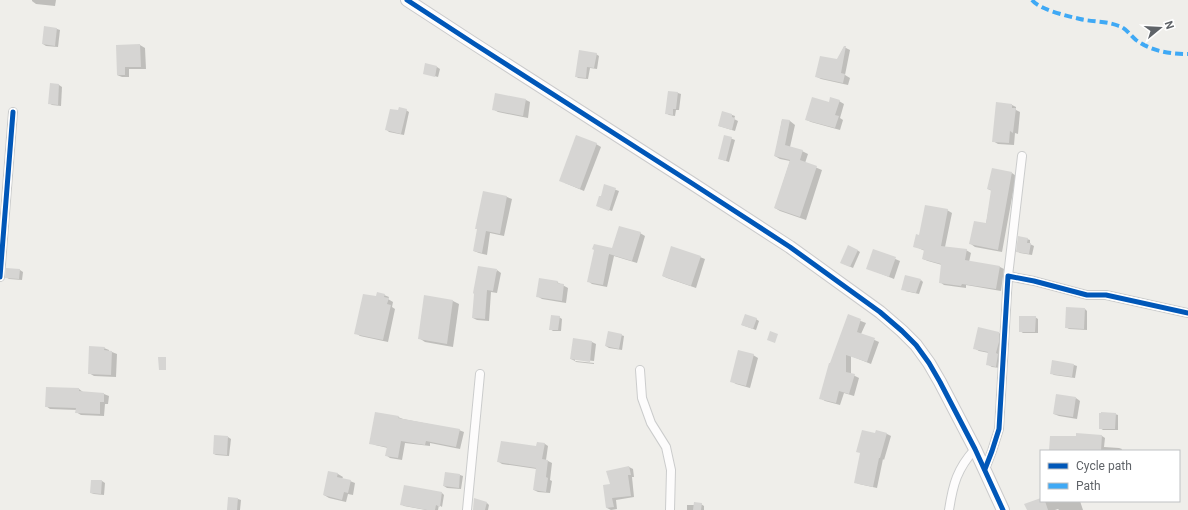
<svg xmlns="http://www.w3.org/2000/svg" width="1188" height="510" font-family="Roboto,sans-serif">
<style>
.shadow{fill:#0003}
.building{fill:#d6d5d3}
.lines{fill:none;stroke-linecap:round;stroke-linejoin:round}
.street-casing{stroke:#cbcccc;stroke-width:10}
.secondary-casing{stroke:#cacacb;stroke-width:14}
.street{stroke:#fdfcfc;stroke-width:8}
.secondary{stroke:#fdfcfc;stroke-width:12}
.quiet{stroke:#3fa9f5;stroke-width:4;stroke-dasharray:8 4;stroke-linecap:butt}
.cycleway-casing{stroke:#fff;stroke-width:8}
.cycleway{stroke:#0057b8;stroke-width:5}
</style>
<rect width="100%" height="100%" fill="#efeeea"/>
<g class="shadow">
<path d="M32,0H56L55,6L36,4L32,1Z"/>
<path d="M45,27L57,29L60,30L58,47L46,46L43,44Z"/>
<path d="M140,45L145,48L146,69H129V77H122L117,75V46Z"/>
<path d="M844,47L850,50L845,75L850,78L848,85L821,79L817,77L837,60Z"/>
<path d="M596,54L599,56L597,69L590,68L588,79L578,78L576,76Z"/>
<path d="M437,67L440,69L438,77L424,73Z"/>
<path d="M51,84L59,85L62,87L61,106L52,105L49,103Z"/>
<path d="M669,92L678,93L681,94L679,110H676L675,116L669,115L666,113Z"/>
<path d="M526,100L530,102L528,118L498,112L493,109Z"/>
<path d="M839,101L844,104L840,118L843,120L840,130L811,122L807,120L830,103Z"/>
<path d="M1012,105L1016,107V110L1020,112L1018,134L1015,133L1014,145L998,144L993,141Z"/>
<path d="M406,110L409,112L404,135L389,132L387,130L399,112Z"/>
<path d="M732,115L735,116L734,119L738,121L735,131L719,126Z"/>
<path d="M782,120L790,121L795,125L790,147L802,151L808,154L805,163L822,170L806,220L780,211L775,208L790,161L780,159L775,156Z"/>
<path d="M725,136L735,140L729,162L720,159Z"/>
<path d="M596,144L601,147L584,191L565,183Z"/>
<path d="M1012,173L1016,176L1002,252L975,247L971,244L986,224L992,191L988,189Z"/>
<path d="M605,186L619,191L612,211L600,207L601,198Z"/>
<path d="M484,192L507,197L512,199L504,236L490,233L487,255L479,253L474,251L478,229H476Z"/>
<path d="M947,210L952,213L945,247L966,250L971,253L969,262L1000,267L1004,269L1001,291L966,285V288L944,285L940,282L942,265L928,261L923,259L925,251L914,246L920,236Z"/>
<path d="M640,233L645,236L637,263L614,256L607,287L592,284L588,281L613,249Z"/>
<path d="M1027,239L1030,240V244L1034,246L1032,255L1020,253L1017,251Z"/>
<path d="M857,250L860,252L853,268L844,264Z"/>
<path d="M874,250L900,261L894,279L867,268Z"/>
<path d="M700,257L705,259L696,288L667,278L663,276Z"/>
<path d="M20,270L23,272L22,280L9,279L6,277Z"/>
<path d="M497,270L501,273L497,293L491,292L489,321L477,320L473,318Z"/>
<path d="M921,280L923,282L919,294L905,291Z"/>
<path d="M557,282L568,288L566,303L542,299L537,296Z"/>
<path d="M384,295L389,297L388,299L393,302L392,307L395,309L388,342L360,336L356,333L376,298Z"/>
<path d="M425,296L453,301L459,304L453,347L425,342L419,338Z"/>
<path d="M1085,309L1087,311V330L1069,329L1066,327Z"/>
<path d="M848,316L866,323L861,334L879,342L871,364L851,356V374L859,378L854,396L844,393L840,405L825,401L820,398Z"/>
<path d="M559,317L562,319L561,331H553L550,329Z"/>
<path d="M1035,317L1038,319V333H1023L1020,331Z"/>
<path d="M756,319L759,321L756,330L742,325Z"/>
<path d="M999,333L1003,336L1000,368L992,367L987,364L989,353L979,351L974,348Z"/>
<path d="M621,335L624,336L622,350L609,348L606,346Z"/>
<path d="M592,342L596,344L594,361L575,359V361L571,359Z"/>
<path d="M104,348L109,350V351L112,352L117,354L116,377L94,376L89,373Z"/>
<path d="M753,355L758,358L750,388L736,384L731,381Z"/>
<path d="M575,361L594,363V364L576,362Z"/>
<path d="M1074,365L1077,366L1075,378L1054,375L1051,373Z"/>
<path d="M79,389L83,392L104,394L109,396L108,404H105L104,416L81,415L76,412L77,410L50,409L46,406Z"/>
<path d="M1076,398L1080,401L1077,419L1059,416L1054,414Z"/>
<path d="M1115,414L1118,415V430H1103L1100,428Z"/>
<path d="M398,417L403,419L459,430L464,432L460,449L430,443V446L405,443L402,460L390,458L386,455L388,448L375,445L371,443Z"/>
<path d="M876,434H887L891,436L884,460L883,459L877,488L859,484L855,482Z"/>
<path d="M1077,435L1102,436L1105,438L1104,447L1119,448L1122,449L1121,451H1051L1077,437Z"/>
<path d="M228,437L231,439L229,456L216,455L214,454Z"/>
<path d="M537,443L545,444L548,446L546,460L552,463L550,480L552,481L550,493L538,492L534,490L537,469L502,464L499,462L537,447Z"/>
<path d="M629,467L633,469L634,477H632L634,497L616,500L617,509L611,510L607,508L612,485L607,472Z"/>
<path d="M329,472L338,474L343,477L342,479L350,481L355,483L353,495L348,494L346,502L329,498L324,495Z"/>
<path d="M460,475L463,476L461,489L447,488L444,486Z"/>
<path d="M92,481H102L105,483L104,495L94,494L91,493Z"/>
<path d="M442,493L444,495L442,507L439,505L438,510H426L404,506L401,504Z"/>
<path d="M229,498L238,499L241,500L240,510H224H228Z"/>
<path d="M1041,499V501H1080L1083,510H1059L1058,509L1055,510H1028Z"/>
<path d="M1122,501H1136V502H1124Z"/>
<path d="M487,503L489,505L488,510H473Z"/>
<path d="M701,504L704,506V510H687V505H695Z"/>
</g>
<g class="building">
<path d="M44,26L57,28L55,46L42,44Z"/>
<path d="M140,44L141,67H125V75H117L116,45Z"/>
<path d="M844,46H846L841,73L845,74L843,83L815,77L820,56L837,59Z"/>
<path d="M579,50L597,53L594,68L587,67L586,78L575,77Z"/>
<path d="M425,63L437,66L435,77L423,74Z"/>
<path d="M50,83L59,84L58,105L48,104Z"/>
<path d="M668,91L678,92L676,109H673V115L665,114Z"/>
<path d="M495,93L526,99L523,116L492,110Z"/>
<path d="M812,97L829,102L830,97L840,100L835,115L839,116L835,128L805,120Z"/>
<path d="M996,102L1012,104V108H1016L1013,133L1010,131L1009,143L992,142Z"/>
<path d="M399,107L407,109L401,134L385,130L390,109L398,110Z"/>
<path d="M722,111L732,114V117L735,118L732,130L718,126Z"/>
<path d="M782,119L790,120L785,145L803,150L800,160L817,166L800,217L774,208L790,160L774,156Z"/>
<path d="M576,135L597,143L580,189L559,181Z"/>
<path d="M724,135L732,137L726,161L718,159Z"/>
<path d="M992,168L1012,172L998,250L969,244L974,221L986,223L991,190L987,189Z"/>
<path d="M604,184L616,188L609,211L596,206L599,196H601Z"/>
<path d="M483,191L507,196L500,234L486,231L482,253L473,251L477,229H475Z"/>
<path d="M925,205L948,209L941,246L967,249L965,260L1000,266L996,289L962,284L961,286L939,283L941,264L922,259L924,250L913,247L916,234L919,235Z"/>
<path d="M619,226L641,232L632,261L609,254L603,285L587,282L594,250L592,249L594,244L612,248Z"/>
<path d="M1018,236L1028,238L1027,243H1031L1029,254L1016,252Z"/>
<path d="M848,245L858,250L850,267L840,263Z"/>
<path d="M671,246L701,256L691,286L662,276Z"/>
<path d="M873,249L896,257L889,277L866,269Z"/>
<path d="M478,266L497,269L493,291L487,290L485,319L472,318L474,294L473,293Z"/>
<path d="M6,268L20,269L19,279L5,278Z"/>
<path d="M905,275L921,279L916,293L901,290Z"/>
<path d="M539,278L558,281L557,283L564,284L562,301L536,297Z"/>
<path d="M377,292L385,294L384,297L389,298L387,304L391,305L383,340L354,334L363,294L376,296Z"/>
<path d="M424,295L453,300L447,344L418,339Z"/>
<path d="M1066,307L1085,308L1084,329L1065,328Z"/>
<path d="M745,314L757,318L753,329L741,325Z"/>
<path d="M848,314L861,319L857,332L875,338L867,362L846,355V372L855,374L849,394L839,391L836,403L819,399L829,363H830Z"/>
<path d="M551,315L560,316L558,330H549Z"/>
<path d="M1019,316H1036L1035,332H1019Z"/>
<path d="M978,327L999,332V342L996,353L998,354L996,367L986,365L988,352L973,349Z"/>
<path d="M608,331L622,334L619,349L605,346Z"/>
<path d="M770,331L778,334L775,343L767,340Z"/>
<path d="M573,338L592,341L590,362L570,359Z"/>
<path d="M89,346L105,347L104,350L112,351L111,375L88,374Z"/>
<path d="M738,350L754,354L746,386L730,382Z"/>
<path d="M158,357H166V370H159Z"/>
<path d="M1052,360L1074,364L1072,377L1050,374Z"/>
<path d="M46,387L79,388V391L104,393V402H100V414L75,413L76,408L45,407Z"/>
<path d="M1056,394L1076,397L1073,417L1053,414Z"/>
<path d="M375,412L399,416L398,418L460,429L456,447L426,441L425,445L401,441L398,458L385,456L387,447L369,444Z"/>
<path d="M1101,412L1116,413L1115,429H1099V413H1101Z"/>
<path d="M862,430L875,433L876,430L887,433L880,458H879L873,487L854,483L860,453L856,452Z"/>
<path d="M1076,433L1102,435L1101,451L1067,450V451H1049L1050,436H1076Z"/>
<path d="M214,435L228,436L227,455L213,454Z"/>
<path d="M501,441L536,446L537,442L545,443L542,459L548,460L546,477L548,478L546,492L533,490L536,468L497,462Z"/>
<path d="M629,466L631,475H628L631,496L612,498L614,507L606,508L603,485L610,484L606,471Z"/>
<path d="M328,471L338,473L337,477L351,480L348,493L344,492L342,500L323,495Z"/>
<path d="M445,472L460,474L459,488L443,486Z"/>
<path d="M91,480H102L101,494L90,493Z"/>
<path d="M404,485L442,492L440,507L436,505L435,510H427L400,505Z"/>
<path d="M228,497L238,498L237,510H227Z"/>
<path d="M474,498L487,502L485,510H473Z"/>
<path d="M1041,498V501H1045L1048,510H1027L1024,504Z"/>
<path d="M694,502L702,503L701,510H693Z"/>
</g>
<g class="lines">
<g class="street-casing">
<g id="street">
<path d="M1008,276L1022,156"/>
<path d="M0,277L13,112"/>
<path d="M640,370L642,398L651,423L666,447L671,470L670,510"/>
<path d="M985,469L992,451L999,429L1008,276L1034,281L1087,295H1106L1188,313"/>
<path d="M467,510L480,374"/>
<path d="M949,510C953,484 957,469 975,449"/>
</g>
</g>
<g class="secondary-casing">
<path id="secondary" d="M407,0L473,43L690,182L790,247L880,312L902,331L916,345L929,363L940,382L975,449L1003,510"/>
</g>
<use href="#street" class="street"/>
<use href="#secondary" class="secondary"/>
<path class="quiet" d="M1032,0C1040,10 1068,16 1080,19C1093,22 1107,21 1119,26C1126,28 1130,35 1136,40C1151,51 1169,54 1188,54"/>
<g class="cycleway-casing">
<g id="cycleway">
<path d="M407,0L473,43L690,182L790,247L880,312L902,331L916,345L929,363L940,382L975,449L1003,510"/>
<path d="M0,277L13,112"/>
<path d="M985,469L992,451L999,429L1008,276L1034,281L1087,295H1106L1188,313"/>
</g>
</g>
<use href="#cycleway" class="cycleway"/>
</g>
<rect x="1040" y="450" width="140" height="52" fill="#ffffff" stroke="#bfc1c3"/>
<rect x="1048" y="463" width="20" height="6" fill="#0057b8" stroke="#bfc1c3"/>
<text x="1076" y="470" font-size="12" fill="#5f6368">Cycle path</text>
<rect x="1048" y="483" width="20" height="6" fill="#3fa9f5" stroke="#bfc1c3"/>
<text x="1076" y="490" font-size="12" fill="#5f6368">Path</text>
<g transform="translate(1160 28) rotate(72)" stroke="#ffffff" stroke-width="3" paint-order="stroke">
<path d="M0-3L7 15L0 10L-7 15Z" fill="#5f6368"/>
<text y="-6" font-size="11" font-weight="bold" text-anchor="middle" fill="#5f6368">N</text>
</g>
</svg>
